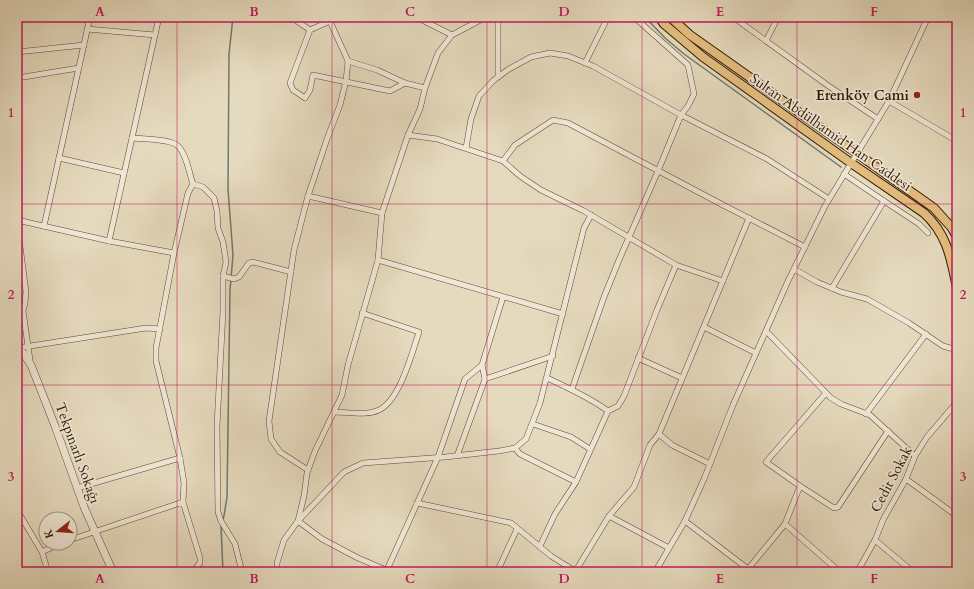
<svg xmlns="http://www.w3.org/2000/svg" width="974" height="589" font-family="Cardo,serif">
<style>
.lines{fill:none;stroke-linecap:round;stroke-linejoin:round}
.stream{stroke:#6e7a6d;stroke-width:1.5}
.minor-casing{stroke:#5f4932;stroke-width:6}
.tertiary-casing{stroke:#5f4932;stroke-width:8}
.primary-casing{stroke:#321904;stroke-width:10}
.minor{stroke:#efe7d5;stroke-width:5}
.tertiary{stroke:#efe7d5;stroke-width:7}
.primary{stroke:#e3bd7f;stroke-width:8}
.grid{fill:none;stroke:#c2185b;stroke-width:1;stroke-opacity:0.55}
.poi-dot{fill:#8f2418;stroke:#efe7d5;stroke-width:1.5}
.labels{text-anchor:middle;stroke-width:3.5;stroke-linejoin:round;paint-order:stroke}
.poi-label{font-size:14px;font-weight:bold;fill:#321904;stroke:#efe7d5;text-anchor:end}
.street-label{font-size:14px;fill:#321904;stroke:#efe7d5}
.neatline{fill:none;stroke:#c2185b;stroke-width:1.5}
.grid-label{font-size:13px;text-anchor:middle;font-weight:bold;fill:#c2185b}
</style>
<rect width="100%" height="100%" fill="#e6dabe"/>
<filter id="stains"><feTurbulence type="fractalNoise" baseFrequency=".005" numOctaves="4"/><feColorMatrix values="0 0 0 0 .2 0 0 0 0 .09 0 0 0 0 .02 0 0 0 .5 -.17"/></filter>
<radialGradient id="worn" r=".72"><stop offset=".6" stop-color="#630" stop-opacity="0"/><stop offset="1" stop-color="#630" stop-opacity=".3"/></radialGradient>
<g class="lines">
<g class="stream">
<path d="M645,17L665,38L684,54L841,167"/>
<path d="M223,519L224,516L227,497L230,290L233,255L228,189L229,54L233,17"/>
<path d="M221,526L223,572"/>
</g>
<g class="minor-casing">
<g id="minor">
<path d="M291,17L310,30"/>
<path d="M416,17L452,35"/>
<path d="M498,17V77"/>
<path d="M733,17L830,87L878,119"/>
<path d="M330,21L310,30L290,83L293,90L305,98L310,90L313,75L390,91L405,83"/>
<path d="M87,29L155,35"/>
<path d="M766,41L778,17"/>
<path d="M17,52L84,45"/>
<path d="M348,61L377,70L405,83L425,88"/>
<path d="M585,63L608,17"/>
<path d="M17,78L79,68"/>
<path d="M889,101L957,141"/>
<path d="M408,135L437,139L503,161L520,176L541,190L584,211L676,265L723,281"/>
<path d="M132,138C143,139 172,139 178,146C187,155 189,173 193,184"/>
<path d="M466,148L471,119L479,96L494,80L509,69L531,57L550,53L568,56L593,66L681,115L767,159L829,199"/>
<path d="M59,158L124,173"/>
<path d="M503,161L515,145L553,120L568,123L723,205L805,247"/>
<path d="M844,174L884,201"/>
<path d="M308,196L327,139L340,105L346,81L348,61L328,17"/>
<path d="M17,220L109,241L174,253L188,193L193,184L203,187L214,198L217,211L218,228L223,242L226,262L223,276V311L217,426L218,512L221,521L235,544L242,572"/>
<path d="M17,223L26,292L25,303L23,311L30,360"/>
<path d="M44,226L90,17"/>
<path d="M109,241L159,17"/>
<path d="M174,253L156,348V361L180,458L184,483L183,502"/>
<path d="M378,260L563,314"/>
<path d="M794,269L817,282L841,292L867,299L909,323L943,346L957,350"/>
<path d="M223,276L234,279L239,277L249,263L253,262L291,272"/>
<path d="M832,288L884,201L919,224L928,233"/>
<path d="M704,327L756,353"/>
<path d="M766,331L831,398L841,404L870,415L915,456"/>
<path d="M24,347L146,328L160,329"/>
<path d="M638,358L682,378"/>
<path d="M547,378C568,388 589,397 608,411"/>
<path d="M485,379L553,356"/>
<path d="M572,389L604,297L619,260L658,171L681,115L688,106L694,94L688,65L634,17"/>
<path d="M826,393L766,462L800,486L834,508L838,507L888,431"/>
<path d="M334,412C348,412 366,416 379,410C400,400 412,353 419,332L362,313"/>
<path d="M866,414L926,334"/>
<path d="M533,424L571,437L590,449"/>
<path d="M659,434L672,445L710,464"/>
<path d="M515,448L520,454L576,482"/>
<path d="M457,456L485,379L482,365L503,297"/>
<path d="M308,470L280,452L271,439L269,421L294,250L308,196L382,213"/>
<path d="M906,479L957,516"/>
<path d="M77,488L180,458"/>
<path d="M417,503L511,523L551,556L575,571"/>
<path d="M17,510L42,552L48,572"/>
<path d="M609,516L669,548"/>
<path d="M685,521L752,572"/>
<path d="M785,524L840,572"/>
<path d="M70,540L183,502L200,558V563L195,569L187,572"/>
<path d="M875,540L913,572"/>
<path d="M540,546L555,514L576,482L608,411L618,406L624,396L657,310L676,265"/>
<path d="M42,552L61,543"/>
<path d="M748,569L785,524L800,486"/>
<path d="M277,572V563L284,540L298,521L344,472L363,463L445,457L499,451L515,448L526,439L540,403L584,228L591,215"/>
<path d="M386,572L438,457L465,379L482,365"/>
<path d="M391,572L358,558L322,539L298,521L304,496L307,473L315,451L342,395L348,365L378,260L382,213L408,135L420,109L425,88L438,53L452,35L486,17"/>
<path d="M497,572L517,529"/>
<path d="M575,572L609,516L634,487L650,445L659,434L749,218"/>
<path d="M655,572L685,521L704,479L733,405L788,281L825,206L889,101L928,17"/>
<path d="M855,572L860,567L875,540L883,520L906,479L915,456L927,437L957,402"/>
</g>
</g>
<g class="tertiary-casing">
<path id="tertiary" d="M17,344L31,365L55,426L84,507L113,572"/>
</g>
<g class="primary-casing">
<g id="primary">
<path d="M659,17L664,24L703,57L851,163L924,213C947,234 951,258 957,288"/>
<path d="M670,17L690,35L934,208L952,228L957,237"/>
</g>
</g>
<use href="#minor" class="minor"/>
<use href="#tertiary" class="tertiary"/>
<use href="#primary" class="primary"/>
</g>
<path class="grid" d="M177,17V572M332,17V572M487,17V572M642,17V572M797,17V572M17,204H957M17,385H957"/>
<circle class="poi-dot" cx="917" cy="95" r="4"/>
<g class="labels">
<g class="poi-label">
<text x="909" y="100">Erenköy Cami</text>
</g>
<g class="street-label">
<text transform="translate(831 132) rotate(35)" y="5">Sultan Abdülhamid Han Caddesi</text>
<text transform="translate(78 453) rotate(70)" y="5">Tekpınarlı Sokağı</text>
<text transform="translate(891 479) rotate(-62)" y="5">Cedit Sokak</text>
</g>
</g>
<rect width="974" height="589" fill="none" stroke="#e6dabe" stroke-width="44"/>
<g transform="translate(58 531) rotate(253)"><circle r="19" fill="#efe7d5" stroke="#a39581"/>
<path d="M0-3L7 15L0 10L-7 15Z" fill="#8f2418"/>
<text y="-6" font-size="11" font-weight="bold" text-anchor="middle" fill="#321904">K</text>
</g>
<rect x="22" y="22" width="930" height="545" class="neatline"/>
<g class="grid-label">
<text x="100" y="16">A</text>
<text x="254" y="16">B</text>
<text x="410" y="16">C</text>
<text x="564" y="16">D</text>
<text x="720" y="16">E</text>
<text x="874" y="16">F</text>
<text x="11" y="117">1</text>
<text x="963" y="117">1</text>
<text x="11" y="299">2</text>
<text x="963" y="299">2</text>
<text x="11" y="481">3</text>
<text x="963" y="481">3</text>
<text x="100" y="583">A</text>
<text x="254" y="583">B</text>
<text x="410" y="583">C</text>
<text x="564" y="583">D</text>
<text x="720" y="583">E</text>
<text x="874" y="583">F</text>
</g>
<rect width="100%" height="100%" filter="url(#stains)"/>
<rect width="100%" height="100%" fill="url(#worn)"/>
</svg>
